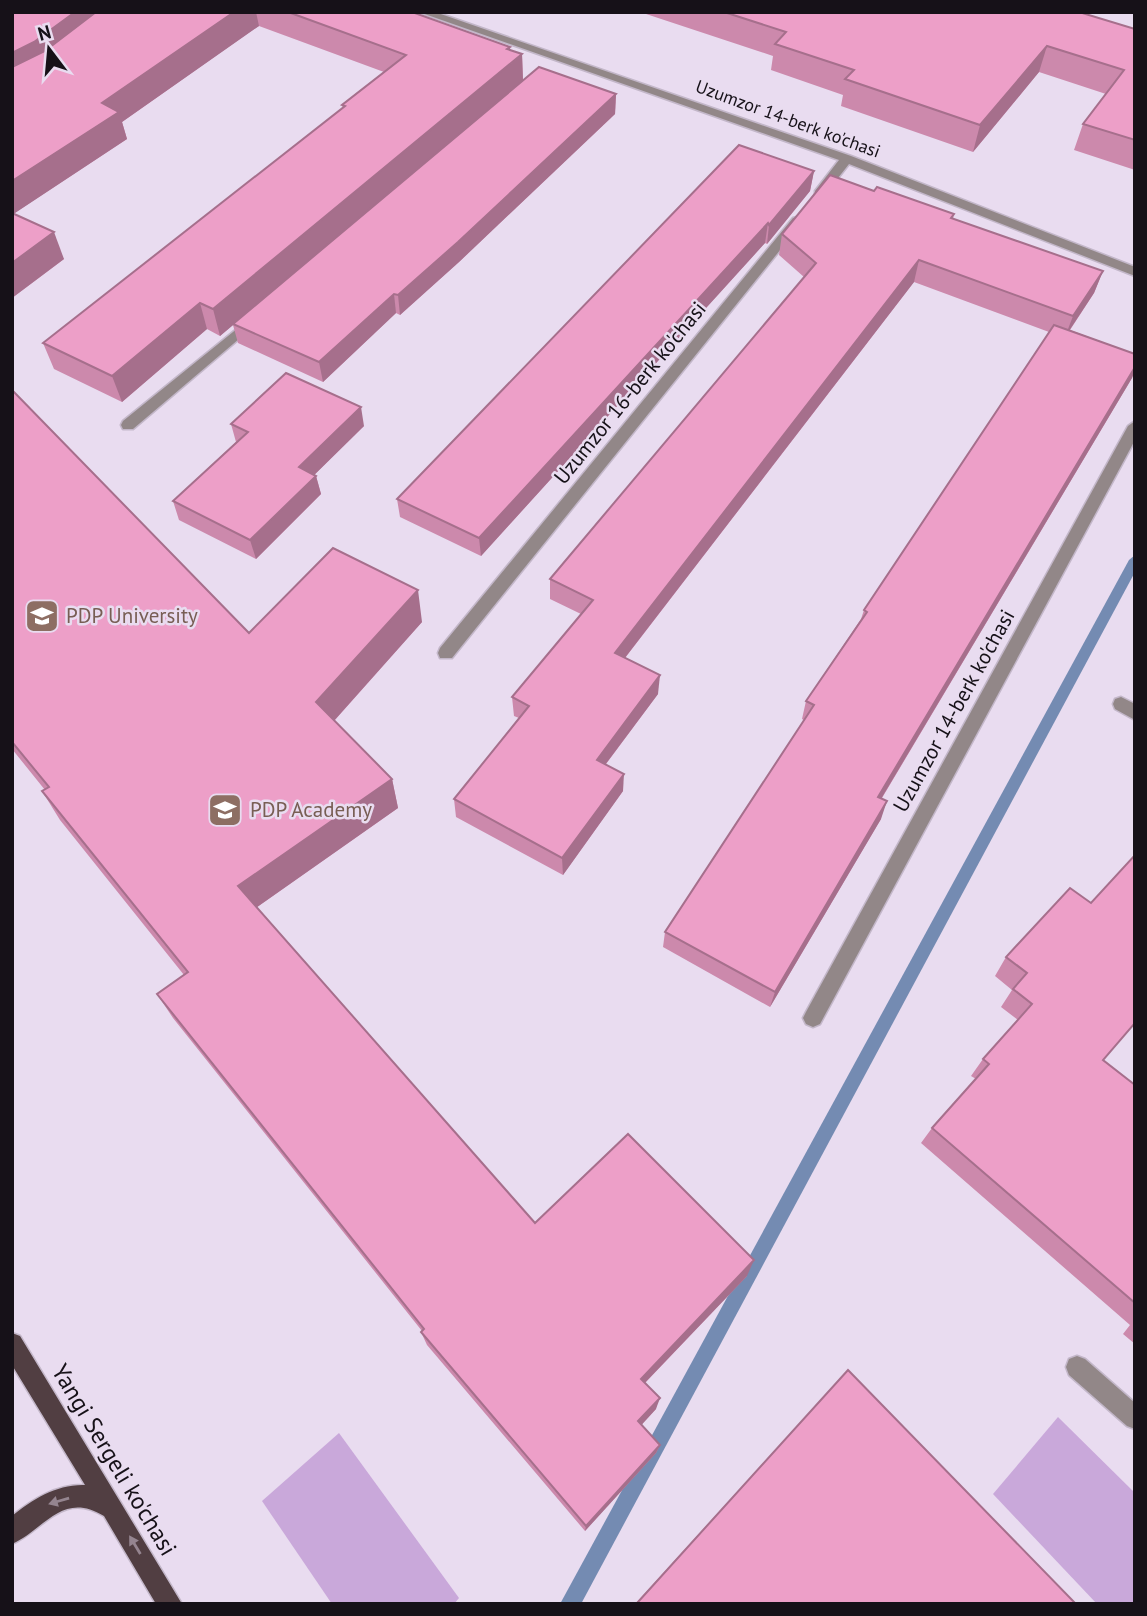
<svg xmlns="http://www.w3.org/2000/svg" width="1147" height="1616" font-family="'PT Sans',sans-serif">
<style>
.green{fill:#c9a8da}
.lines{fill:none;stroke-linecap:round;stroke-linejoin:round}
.stream{fill:#748bb2;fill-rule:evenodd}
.street-casing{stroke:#c3b7c9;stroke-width:3}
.primary-casing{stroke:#c3b7c9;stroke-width:3}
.street{fill:#928788;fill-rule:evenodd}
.primary{fill:#513e42;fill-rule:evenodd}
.wall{fill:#cc89ac}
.shaded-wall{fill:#a66f8c}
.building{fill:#ed9fc8;stroke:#a66f8c;stroke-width:2}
.oneway{fill:#958590}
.labels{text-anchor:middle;stroke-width:5;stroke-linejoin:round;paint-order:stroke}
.far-street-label{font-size:18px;fill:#161118;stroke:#e9dcf0}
.street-label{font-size:21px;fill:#161118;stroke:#e9dcf0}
.education-label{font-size:21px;fill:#785e54;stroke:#e9dcf0;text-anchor:start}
.near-street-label{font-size:24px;fill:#161118;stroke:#e9dcf0}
</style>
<rect width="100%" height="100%" fill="#e9dcf0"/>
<g class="green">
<path d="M1058,1417L1135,1493V1604H1097L993,1494Z"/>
<path d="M339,1433L459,1598L454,1604H332L262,1501Z"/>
</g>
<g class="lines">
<path class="stream" d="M1135,555V572L581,1604H560L1129,560Z"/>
<g class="street-casing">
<g id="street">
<path d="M419,12H435L851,156L1135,267V276L849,164L823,197H815V191L839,160Z"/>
<path d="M797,217L803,221L801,224L452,658H440L438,653L440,648L793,218Z"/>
<path d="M254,315L261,319L259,322L133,429H123L121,425L123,421Z"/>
<path d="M1135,421V440L820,1024L813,1027L806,1024L803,1018L806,1012L1128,426Z"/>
<path d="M1121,697L1135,704V720L1115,709L1113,704L1115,699Z"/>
<path d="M1077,1356L1085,1359L1135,1403V1429L1127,1426L1069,1375L1066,1367L1069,1359Z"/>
</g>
</g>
<g class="primary-casing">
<path id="primary" d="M12,1333L20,1336L182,1604H156L104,1516C62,1490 44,1530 12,1544V1516C33,1499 57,1484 85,1485L12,1365Z"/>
</g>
<use href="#street" class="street"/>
<use href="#primary" class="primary"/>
</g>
<g class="wall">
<path d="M12,12H412L510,47V50L522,54L523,80L616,94L615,114L459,262L400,315L396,313L323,382L238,343L233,325L220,336L207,329L122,402L54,369L43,343L343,108L342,105L384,72L259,26L254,29L122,122L127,139L13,214L64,259L12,298Z"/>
<path d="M640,12H1079L1135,29V170L1074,150L1083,124L1106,94L1039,72L973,152L841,106L843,95L771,70L773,56Z"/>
<path d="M814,171L810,191L767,244L765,243L481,556L400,517L397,499Z"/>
<path d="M874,191L954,214L953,219L1103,271L1094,293L1070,330L1135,354V370L1132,378L882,798L881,819L770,1007L663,947L665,932L804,720L802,719L806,701L861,619L864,610L1049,332L914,282L625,658L658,694L606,764L623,791L563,875L456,817L454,799L519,718L514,716L512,697L581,614L550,599V579L804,277L779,255L782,234Z"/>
<path d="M12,390L249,633L422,622L334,721L392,779L398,808L257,907L535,1223L747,1276L645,1383L656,1409L641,1425L660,1445L656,1453L585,1531L427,1345L421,1332L422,1331L173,1018L157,994L184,975L60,820L42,791L45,790L12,749Z"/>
<path d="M231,424L364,426L314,475L316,476L321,494L256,559L179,520L173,501L236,442Z"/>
<path d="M1070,888L1103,1060L1135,1085V1344L1123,1334L1130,1325L921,1143L932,1128L976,1079L971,1076L983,1059L1018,1020L1001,1007L1012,990L995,976L1006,957Z"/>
<path d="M848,1370L1076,1604H635Z"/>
</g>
<g class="shaded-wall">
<path d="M75,12H118L12,85V53Z"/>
<path d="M234,12H256L259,26L122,122L127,139L12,215V181L102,103Z"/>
<path d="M1047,46L1039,72L973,152L980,125Z"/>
<path d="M510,47L511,64L522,54L523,81L220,336L213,309Z"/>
<path d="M616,94L615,114L459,262L400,315L398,295Z"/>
<path d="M814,171L810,191L767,244L769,225Z"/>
<path d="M768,223L765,243L481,556L479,538Z"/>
<path d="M54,232L64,259L12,298V263Z"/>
<path d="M919,260L914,282L614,672L615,653Z"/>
<path d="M1103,271L1094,293L1065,337L1073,316Z"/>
<path d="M394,294L396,313L323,382L319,362Z"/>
<path d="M200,303L207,329L122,402L112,376Z"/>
<path d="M1135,367V370L1132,378L872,814L878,797Z"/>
<path d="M361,407L364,426L303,486L299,467Z"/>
<path d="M316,476L321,494L256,559L250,540Z"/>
<path d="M418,590L422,622L324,732L316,702Z"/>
<path d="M660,675L658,694L596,777L597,760Z"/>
<path d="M624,774L623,791L563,875L562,858Z"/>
<path d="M392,779L398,808L250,912L238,886Z"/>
<path d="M887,801L881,819L770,1007L775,992Z"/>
<path d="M754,1260L747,1276L638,1390L641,1379Z"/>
<path d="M660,1398L656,1409L636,1431L638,1421Z"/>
<path d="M660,1445L656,1453L585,1531L586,1526Z"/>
</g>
<g class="building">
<path d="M12,12H75L34,42L12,53Z"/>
<path d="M96,12H234L102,103L119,112L12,181V67L45,51Z"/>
<path d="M288,12H412L510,47L507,49L522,54L213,309L200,303L112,376L43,343L345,106L342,105L406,55Z"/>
<path d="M724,12H1079L1135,29V140L1083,124L1124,70L1047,46L980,125L845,79L854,70L775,44L786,32Z"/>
<path d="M539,67L616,94L458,242L398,295L394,294L319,362L233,324Z"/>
<path d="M739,145L814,171L769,225L768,223L479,538L397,499Z"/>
<path d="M830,175L874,191L877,187L954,214L951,218L1103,271L1073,316L919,260L615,653L660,675L597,760L624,774L562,858L454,799L529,706L512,697L593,600L550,579L816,263L782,234Z"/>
<path d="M12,213L54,232L12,263Z"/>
<path d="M1054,325L1135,354V367L878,797L887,801L775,992L665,932L814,705L806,701L867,612L864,610Z"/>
<path d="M286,373L361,407L299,467L316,476L250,540L173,501L248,432L231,424Z"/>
<path d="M12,390L249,633L333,548L418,590L316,702L392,779L238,886L535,1223L628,1134L754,1260L641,1379L660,1398L638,1421L660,1445L586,1526L421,1332L424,1329L157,994L188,972L42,791L49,787L12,742Z"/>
<path d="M1135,855V1023L1103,1060L1135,1085V1303L932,1128L989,1064L983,1059L1032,1004L1013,989L1027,973L1006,957L1070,888L1091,903Z"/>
<path d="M848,1370L1076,1604H640L638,1602Z"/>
</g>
<defs><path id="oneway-solid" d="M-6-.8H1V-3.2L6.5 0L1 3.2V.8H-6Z" transform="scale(1.75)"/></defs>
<g class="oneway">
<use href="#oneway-solid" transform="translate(59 1501) rotate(164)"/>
<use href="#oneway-solid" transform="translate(135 1545) rotate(-121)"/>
</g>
<defs>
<g id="university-square" transform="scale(1.75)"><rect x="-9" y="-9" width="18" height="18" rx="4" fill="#8d6e63" stroke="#e9dcf0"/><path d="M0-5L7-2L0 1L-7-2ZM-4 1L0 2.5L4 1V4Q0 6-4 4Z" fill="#fff"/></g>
<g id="school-square" transform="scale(1.75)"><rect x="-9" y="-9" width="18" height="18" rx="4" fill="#8d6e63" stroke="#e9dcf0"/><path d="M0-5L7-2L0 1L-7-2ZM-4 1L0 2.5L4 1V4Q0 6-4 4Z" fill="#fff"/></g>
</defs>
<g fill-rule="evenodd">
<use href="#university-square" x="42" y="616"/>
<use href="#school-square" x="225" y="810"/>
</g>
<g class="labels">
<g class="far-street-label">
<text transform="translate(788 119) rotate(20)" y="6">Uzumzor 14-berk ko'chasi</text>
</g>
<g class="street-label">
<text transform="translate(630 393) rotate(-51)" y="7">Uzumzor 16-berk ko'chasi</text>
<text transform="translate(954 711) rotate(-61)" y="7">Uzumzor 14-berk ko'chasi</text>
</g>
<g class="education-label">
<text x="66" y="623">PDP University</text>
<text x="250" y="817">PDP Academy</text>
</g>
<g class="near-street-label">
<text transform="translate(114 1460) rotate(59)" y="8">Yangi Sergeli ko'chasi</text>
</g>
</g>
<rect width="1147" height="1616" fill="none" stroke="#161118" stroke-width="28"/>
<g transform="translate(49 49) rotate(344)" stroke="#e9dcf0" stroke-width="5" paint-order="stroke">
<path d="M0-5L12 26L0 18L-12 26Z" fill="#161118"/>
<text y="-10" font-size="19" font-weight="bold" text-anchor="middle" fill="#161118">N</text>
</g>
</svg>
